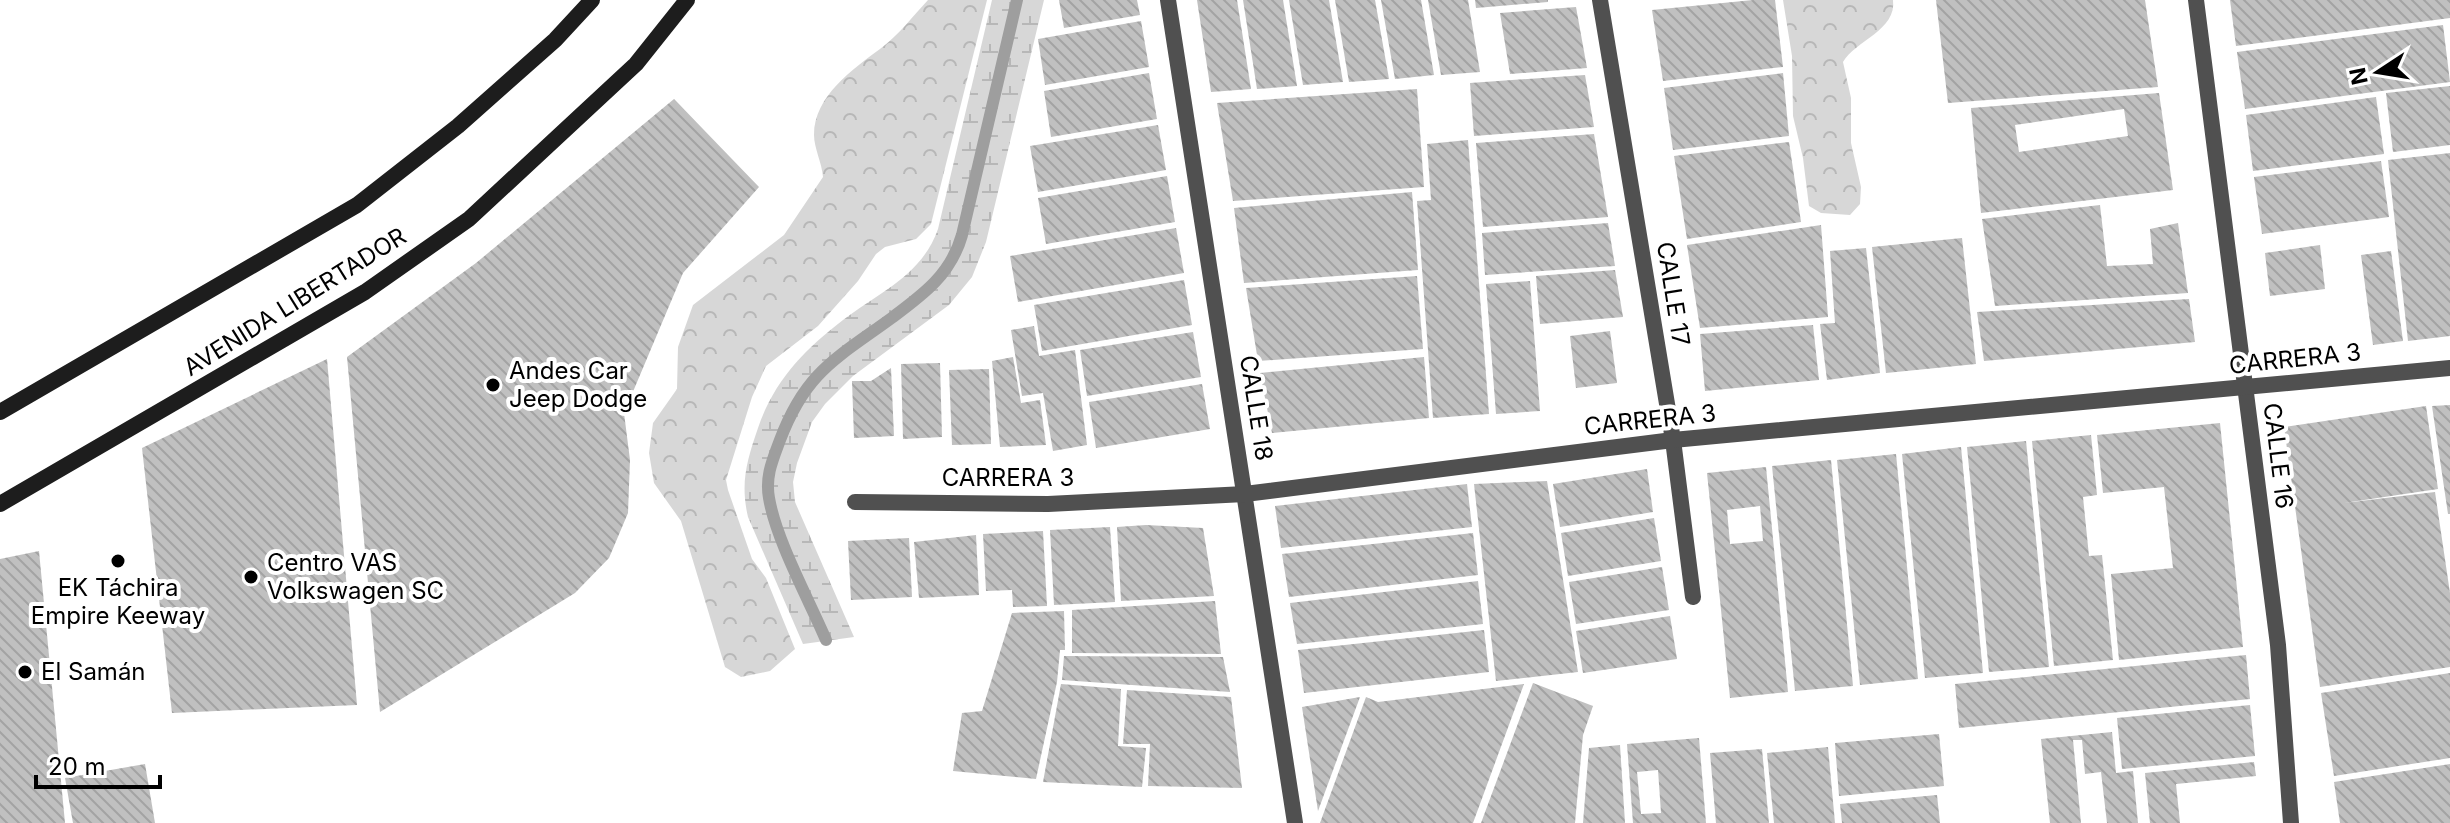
<svg xmlns="http://www.w3.org/2000/svg" width="2450" height="823" font-family="Inter,sans-serif">
<style>
.forest{fill:url(#forest-crowns)}
.wetland{fill:url(#wetland-marsh)}
.lines{fill:none;stroke-linecap:round;stroke-linejoin:round}
.stream{stroke:#9e9e9e;stroke-width:12}
.building{fill:url(#building-back-hatch);fill-rule:evenodd}
.minor{stroke:#505050;stroke-width:16}
.secondary{stroke:#1d1d1d;stroke-width:16}
.poi-dot{fill:#000;stroke:#fff;stroke-width:3}
.labels{text-anchor:middle;stroke-width:8;stroke-linejoin:round;paint-order:stroke}
.street-label{font-size:24px;fill:#000;stroke:#fff}
.poi-label{font-size:24px;fill:#000;stroke:#fff;text-anchor:start}
</style>
<defs>
<pattern id="forest-crowns" width="20" height="18" patternUnits="userSpaceOnUse" patternTransform="scale(2)"><rect width="20" height="18" fill="#d7d7d7"/><path d="M2 6a3 3 0 1 1 6 0M12 15a3 3 0 1 1 6 0" fill="none" stroke="#b7b7b7"/></pattern>
<pattern id="wetland-marsh" width="20" height="14" patternUnits="userSpaceOnUse" patternTransform="scale(2)"><rect width="20" height="14" fill="#d7d7d7"/><path d="M1 5h8M5 5V1M11 12h8M15 12V8" fill="none" stroke="#b7b7b7"/></pattern>
<pattern id="building-back-hatch" width="6" height="6" patternUnits="userSpaceOnUse" patternTransform="scale(2)"><rect width="6" height="6" fill="#c0c0c0"/><path d="M-1 5l2 2M0 0l6 6M5-1l2 2" fill="none" stroke="#a3a3a3"/></pattern>
</defs>
<rect width="100%" height="100%" fill="#fff"/>
<g class="forest">
<path d="M928,0H987L931,224L916,239L885,247L876,254L858,281L818,326L766,366L752,397L726,480L728,490L752,559L766,578L795,649L770,671L741,677L725,667L681,521L654,483L649,453L653,423L677,389L678,347L693,305L784,235L823,177C822,163 814,148 814,135C814,96 853,69 880,49C898,36 913,16 928,0Z"/>
<path d="M1783,0H1893C1897,30 1855,41 1843,62L1851,98V143L1861,187L1860,204L1850,215L1821,213L1809,206L1803,158L1793,116L1792,56Z"/>
</g>
<path class="wetland" d="M992,0H1044L986,242L972,277L949,305L853,376L825,404L812,422L797,463L793,482L795,502L854,637L803,644L748,517C740,483 747,460 758,428C774,381 804,350 843,320C880,292 922,275 938,229Z"/>
<g class="lines">
<path class="stream" d="M826,640C809,600 776,540 769,498C765,476 773,459 780,440C806,371 837,358 893,317C924,294 951,274 962,235L1017,0"/>
</g>
<g class="building">
<path d="M1059,0H1137L1140,15L1064,28Z"/>
<path d="M1197,0H1237L1251,89L1211,92Z"/>
<path d="M1243,0H1283L1297,86L1257,89Z"/>
<path d="M1289,0H1329L1343,82L1303,85Z"/>
<path d="M1335,0H1375L1389,79L1349,82Z"/>
<path d="M1381,0H1421L1434,75L1395,79Z"/>
<path d="M1428,0H1468L1480,72L1441,75Z"/>
<path d="M1475,0H1548V2L1476,8Z"/>
<path d="M1753,0H1775L1783,67L1663,81L1652,10Z"/>
<path d="M1936,0H2145L2158,87L1948,103Z"/>
<path d="M2230,0H2450V18L2236,46Z"/>
<path d="M1576,7L1587,68L1510,74L1500,13Z"/>
<path d="M1141,21L1149,67L1045,85L1038,39Z"/>
<path d="M2443,25L2450,82L2245,109L2237,52Z"/>
<path d="M1149,73L1157,119L1051,137L1044,91Z"/>
<path d="M1783,73L1789,136L1673,150L1664,88Z"/>
<path d="M1585,75L1594,127L1474,136L1470,83Z"/>
<path d="M2450,86V145L2393,152L2386,93Z"/>
<path d="M1417,89L1424,187L1233,201L1217,103Z"/>
<path d="M2159,93L2173,190L1981,213L1971,108ZM2124,109L2128,136L2019,152L2015,125Z"/>
<path d="M2376,97L2384,154L2253,171L2246,115Z"/>
<path d="M674,99L759,187L683,273L624,413L630,460L628,513L609,558L575,593L380,712L347,357L476,263Z"/>
<path d="M1158,125L1166,170L1038,192L1030,146Z"/>
<path d="M1594,134L1608,217L1483,227L1476,143Z"/>
<path d="M1468,140L1489,414L1433,418L1417,201L1431,200L1427,144Z"/>
<path d="M1789,142L1801,222L1687,239L1674,156Z"/>
<path d="M2450,153V336L2408,341L2388,160Z"/>
<path d="M2381,161L2389,217L2262,234L2254,177Z"/>
<path d="M1167,176L1175,222L1046,244L1038,198Z"/>
<path d="M1412,192L1418,270L1244,283L1234,208Z"/>
<path d="M2100,205L2107,266L2153,264L2150,229L2178,223L2188,293L1995,306L1982,219Z"/>
<path d="M1608,223L1615,266L1485,275L1482,233Z"/>
<path d="M1821,225L1828,317L1700,328L1687,245Z"/>
<path d="M1176,228L1184,273L1018,302L1010,256Z"/>
<path d="M1962,238L1976,364L1886,373L1872,247Z"/>
<path d="M2320,245L2325,289L2270,296L2265,253Z"/>
<path d="M1866,248L1880,373L1827,380L1820,324L1835,323L1830,251Z"/>
<path d="M2391,251L2403,341L2373,345L2361,255Z"/>
<path d="M1615,270L1623,317L1540,324L1536,276Z"/>
<path d="M1417,276L1423,349L1258,361L1246,288Z"/>
<path d="M1184,280L1192,325L1042,351L1034,305Z"/>
<path d="M1530,281L1540,411L1496,414L1486,284Z"/>
<path d="M2189,299L2195,342L1984,361L1977,312Z"/>
<path d="M1813,325L1819,380L1705,391L1700,334Z"/>
<path d="M1034,326L1039,356L1075,350L1087,445L1053,451L1043,393L1022,396L1011,330Z"/>
<path d="M1610,331L1617,383L1576,388L1570,336Z"/>
<path d="M1193,332L1201,377L1087,396L1080,350Z"/>
<path d="M1013,357L1021,403L1040,400L1046,445L1000,447L992,361Z"/>
<path d="M1424,357L1429,418L1272,433L1260,373Z"/>
<path d="M327,359L357,705L172,713L142,448Z"/>
<path d="M940,363L942,437L903,439L901,364Z"/>
<path d="M891,368L894,436L854,438L852,381H871Z"/>
<path d="M989,369L991,444L952,445L949,370Z"/>
<path d="M1202,384L1210,429L1096,448L1089,402Z"/>
<path d="M2450,405V514H2448L2432,406Z"/>
<path d="M2426,406L2438,489L2344,503L2435,492L2450,593V667L2320,687L2284,427Z"/>
<path d="M2220,423L2243,647L2119,660L2111,574L2173,568L2164,487L2103,493L2097,435Z"/>
<path d="M2091,435L2097,495L2083,497L2089,556L2102,555L2113,660L2054,666L2032,441Z"/>
<path d="M2026,441L2049,667L1989,672L1967,447Z"/>
<path d="M1961,447L1983,673L1925,678L1902,454Z"/>
<path d="M1896,454L1918,679L1860,685L1837,460Z"/>
<path d="M1831,460L1853,686L1795,691L1772,466Z"/>
<path d="M1766,467L1788,692L1730,698L1707,473ZM1760,506L1763,541L1730,544L1727,510Z"/>
<path d="M1647,469L1653,512L1560,527L1553,484Z"/>
<path d="M1547,481L1578,672L1496,681L1474,484Z"/>
<path d="M1467,484L1472,527L1281,548L1275,506Z"/>
<path d="M1654,518L1661,561L1568,576L1561,533Z"/>
<path d="M1146,525L1203,528L1214,596L1121,601L1117,527Z"/>
<path d="M1110,527L1115,602L1054,605L1050,530Z"/>
<path d="M1043,531L1047,606L1013,607L1012,590L986,591L983,534Z"/>
<path d="M1473,533L1478,575L1289,597L1282,554Z"/>
<path d="M976,535L979,595L919,598L914,542Z"/>
<path d="M909,538L912,597L851,600L848,541Z"/>
<path d="M39,551L65,823H0V559Z"/>
<path d="M1662,567L1669,610L1576,624L1569,582Z"/>
<path d="M1478,581L1483,624L1297,644L1290,603Z"/>
<path d="M1215,601L1221,654L1072,653V610Z"/>
<path d="M1064,611L1065,650H1060L1057,682L1036,779L953,771L962,713L982,711L1012,613Z"/>
<path d="M1670,616L1677,659L1583,673L1576,631Z"/>
<path d="M1484,630L1489,672L1304,693L1298,650Z"/>
<path d="M2246,655L2250,699L1959,728L1955,684Z"/>
<path d="M1064,656L1223,657L1230,692L1062,680Z"/>
<path d="M2450,673V758L2334,776L2321,693Z"/>
<path d="M1533,683L1593,706L1583,735L1575,823H1481Z"/>
<path d="M1061,684L1121,689L1118,746L1146,748L1142,787L1043,782Z"/>
<path d="M1524,684L1473,823H1320L1366,697L1378,702Z"/>
<path d="M1127,690L1231,697L1242,788L1148,786L1150,744H1123Z"/>
<path d="M1360,697L1318,811L1302,707Z"/>
<path d="M2250,705L2255,756L2122,769L2117,718Z"/>
<path d="M2112,732L2116,773L2133,771L2138,823H2107L2101,772L2085,774L2082,740H2073L2081,823H2050L2041,739Z"/>
<path d="M1939,734L1944,786L1839,796L1835,743Z"/>
<path d="M1699,738L1706,823H1633L1627,744ZM1658,770L1661,813L1641,814L1637,772Z"/>
<path d="M1620,745L1625,823H1583L1589,748Z"/>
<path d="M1828,747L1835,823H1774L1767,753Z"/>
<path d="M1762,749L1769,823H1716L1710,753Z"/>
<path d="M2254,762L2256,776L2176,784L2180,823H2150L2145,773Z"/>
<path d="M145,764L155,823H73L65,778Z"/>
<path d="M2450,764V823H2340L2334,782Z"/>
<path d="M1937,795L1940,823H1842L1840,804Z"/>
</g>
<g class="lines">
<g class="minor">
<path d="M1168,0L1295,823"/>
<path d="M1600,0L1673,440L1693,597"/>
<path d="M2196,0L2278,645L2291,823"/>
<path d="M855,502L1048,504L1245,494L1673,440L2450,368"/>
</g>
<g class="secondary">
<path d="M0,412L357,205L458,126L555,40L592,0"/>
<path d="M0,504L365,292L469,219L636,64L687,0"/>
</g>
</g>
<g class="poi-dot">
<circle cx="493" cy="385" r="8"/>
<circle cx="118" cy="561" r="8"/>
<circle cx="251" cy="577" r="8"/>
<circle cx="25" cy="672" r="8"/>
</g>
<g class="labels">
<g class="street-label">
<text transform="translate(1673 294) rotate(81)" y="8">CALLE 17</text>
<text transform="translate(295 302) rotate(-32)" y="8">AVENIDA LIBERTADOR</text>
<text transform="translate(2295 359) rotate(-6)" y="8">CARRERA 3</text>
<text transform="translate(1256 408) rotate(81)" y="8">CALLE 18</text>
<text transform="translate(1650 420) rotate(-6)" y="8">CARRERA 3</text>
<text transform="translate(2278 456) rotate(83)" y="8">CALLE 16</text>
<text x="1008" y="486">CARRERA 3</text>
</g>
<g class="poi-label">
<text x="509" y="379">Andes Car<tspan x="509" dy="28">Jeep Dodge</tspan></text>
<text x="267" y="571">Centro VAS<tspan x="267" dy="28">Volkswagen SC</tspan></text>
<text x="118" y="596" text-anchor="middle">EK Táchira<tspan x="118" dy="28">Empire Keeway</tspan></text>
<text x="41" y="680">El Samán</text>
</g>
</g>
<g transform="translate(2378 72) rotate(258)" stroke="#ffffff" stroke-width="6" paint-order="stroke">
<path d="M0-6L14 30L0 20L-14 30Z" fill="#000000"/>
<text y="-12" font-size="22" font-weight="bold" text-anchor="middle" fill="#000000">N</text>
</g>
<path d="M36 775v12h124v-12" fill="none" stroke="#000000" stroke-width="4"/>
<text x="48" y="775" font-size="24" fill="#000000" stroke="#ffffff" stroke-width="6" paint-order="stroke">20 m</text>
</svg>
